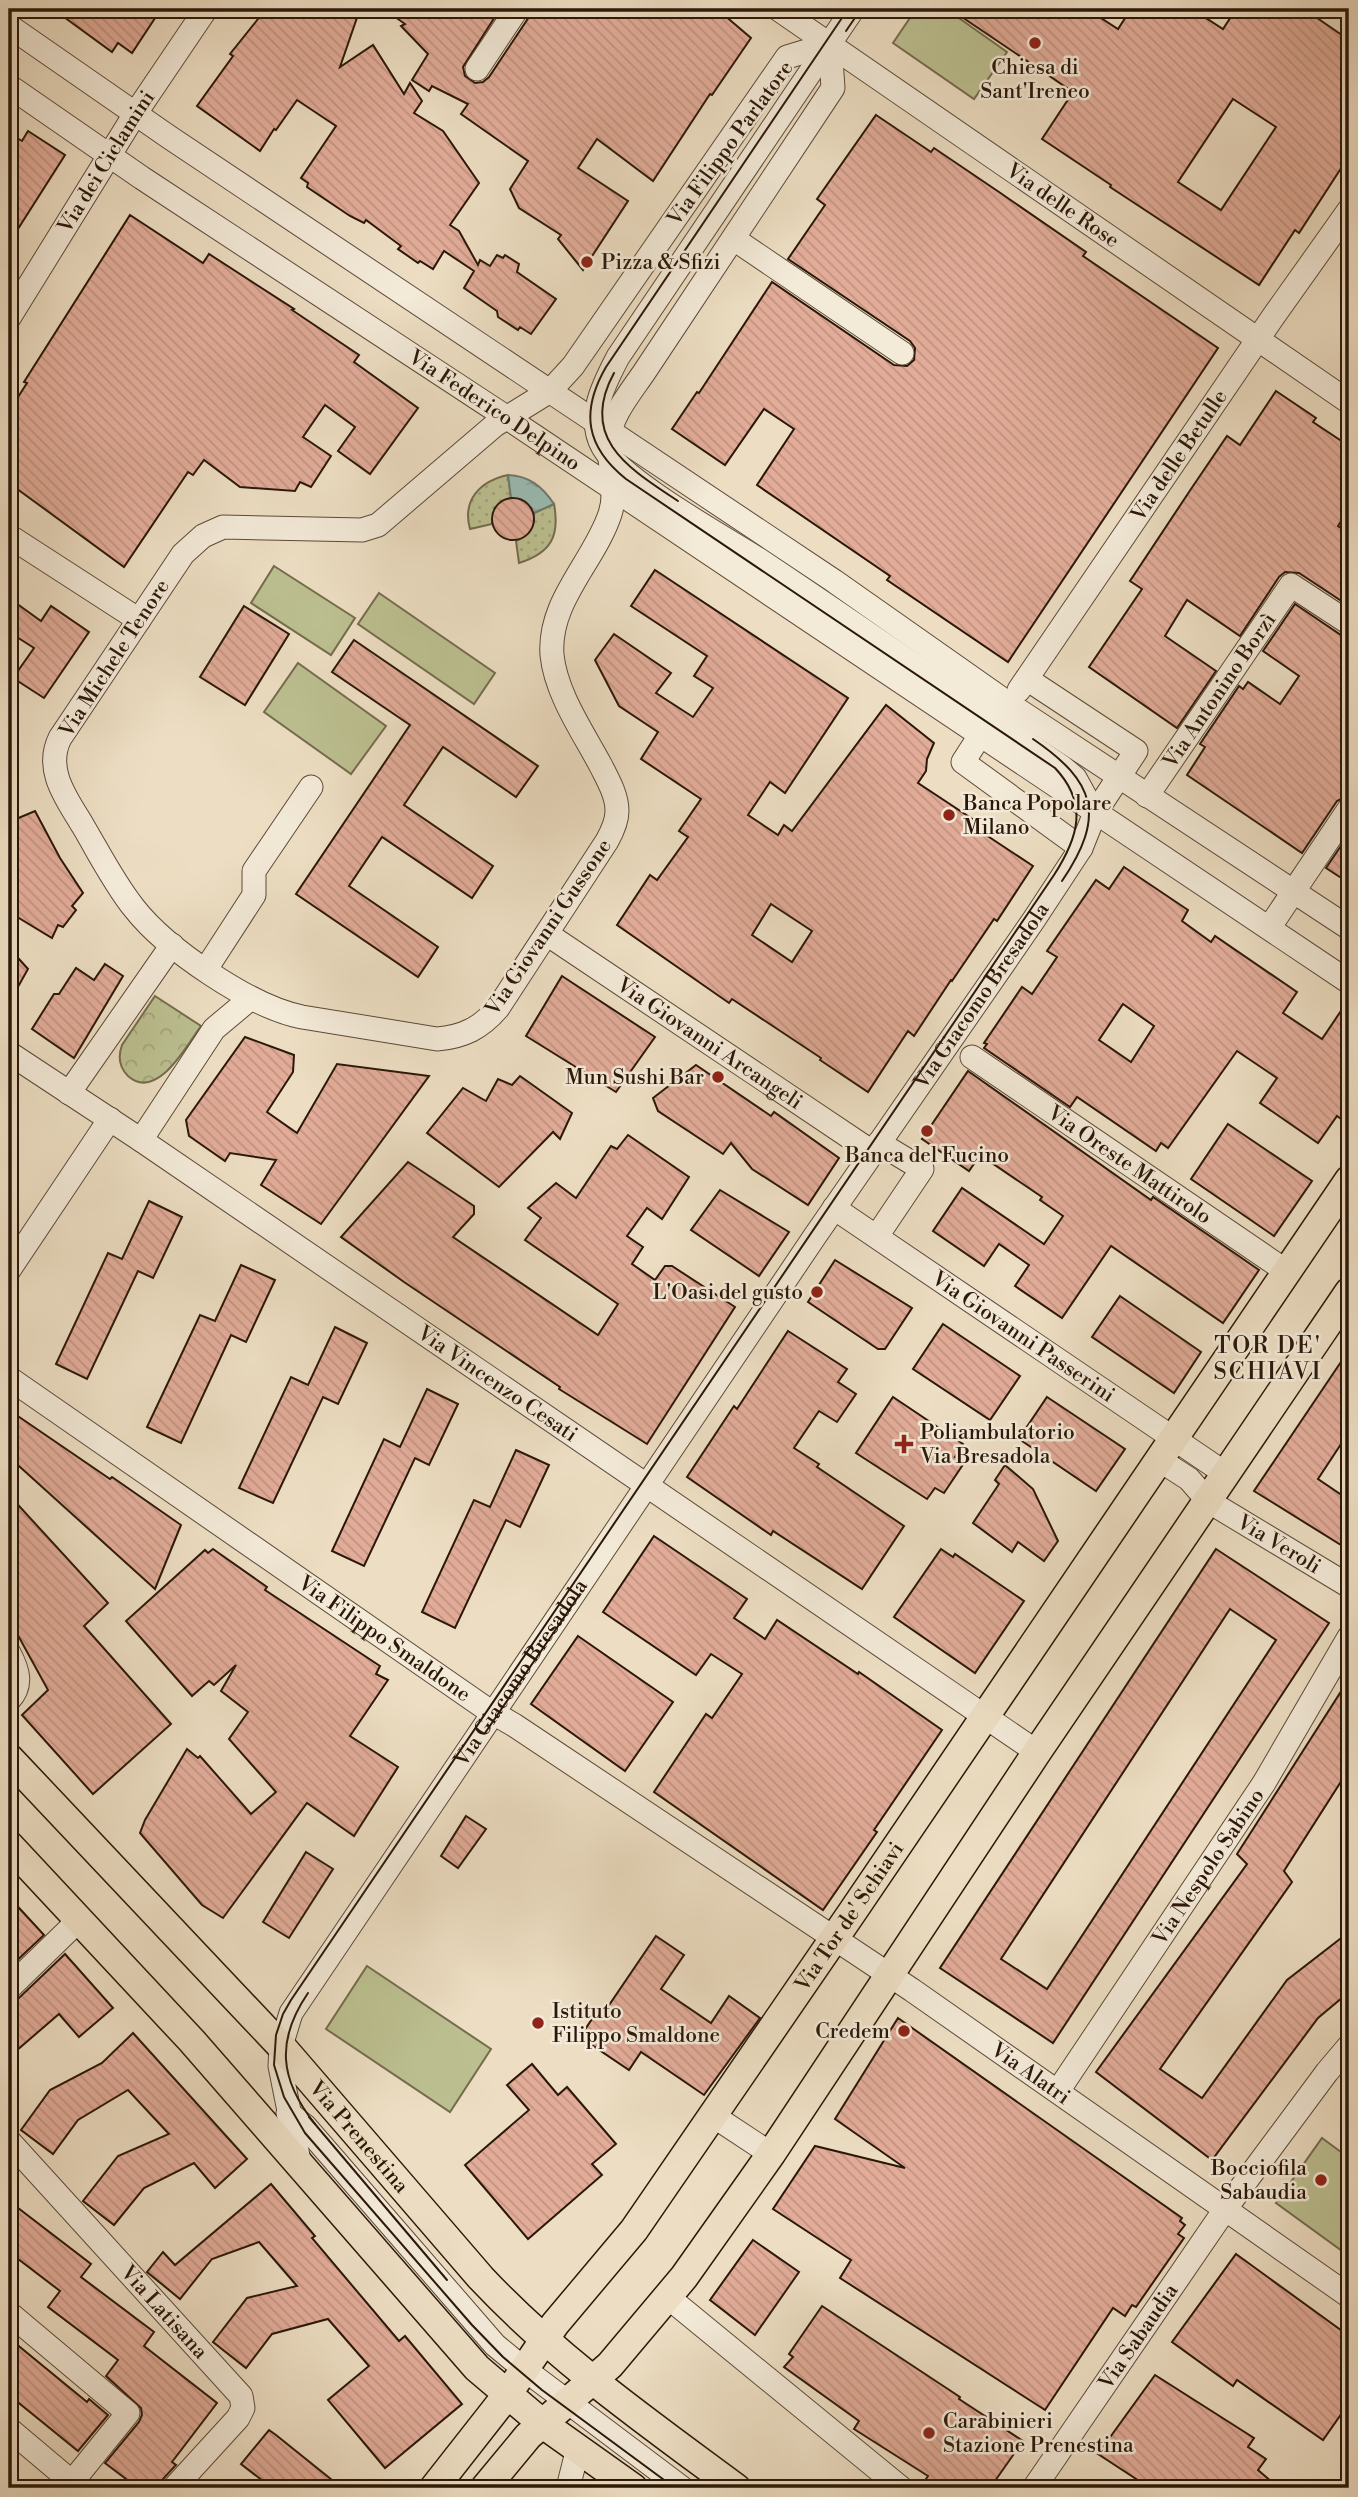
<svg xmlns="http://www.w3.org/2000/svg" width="1358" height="2497" font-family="'Libre Bodoni',serif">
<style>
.grass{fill:url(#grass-dots);stroke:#746c4d;stroke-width:2}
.forest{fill:url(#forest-crowns);stroke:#746c4d;stroke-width:2}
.pitch{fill:#bcc091;stroke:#746c4d;stroke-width:2}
.water{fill:url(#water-ripples);stroke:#6d7a6f;stroke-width:2}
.building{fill:url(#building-back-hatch);stroke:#2b1709;stroke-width:2;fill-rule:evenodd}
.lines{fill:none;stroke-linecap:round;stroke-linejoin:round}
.minor-casing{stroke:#5c4938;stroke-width:25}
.major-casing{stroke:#2b1709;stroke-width:31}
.minor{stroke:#f3ead8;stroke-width:23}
.major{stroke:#eddec3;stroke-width:28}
.tram{stroke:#2b1709;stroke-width:2}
.poi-dot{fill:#8f2418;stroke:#f3ead8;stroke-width:2.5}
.labels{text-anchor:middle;stroke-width:5;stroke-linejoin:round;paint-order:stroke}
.poi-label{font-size:21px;fill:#2b1709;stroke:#f3ead8;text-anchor:start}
.street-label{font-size:21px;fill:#2b1709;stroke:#f3ead8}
.neighbourhood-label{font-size:23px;letter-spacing:2px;fill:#2b1709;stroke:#f3ead8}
</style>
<defs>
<pattern id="grass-dots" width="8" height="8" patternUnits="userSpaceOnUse" patternTransform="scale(1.75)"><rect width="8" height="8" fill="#bcc091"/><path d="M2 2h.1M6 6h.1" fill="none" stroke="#a2a47c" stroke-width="1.8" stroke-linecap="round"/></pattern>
<pattern id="forest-crowns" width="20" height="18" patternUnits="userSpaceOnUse" patternTransform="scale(1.75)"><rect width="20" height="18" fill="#bcc091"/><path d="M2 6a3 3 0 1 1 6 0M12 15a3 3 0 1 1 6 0" fill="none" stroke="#a2a47c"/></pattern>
<pattern id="water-ripples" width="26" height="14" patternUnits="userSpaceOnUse" patternTransform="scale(1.75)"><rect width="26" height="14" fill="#99bcb3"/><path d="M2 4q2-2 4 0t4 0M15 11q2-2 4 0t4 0" fill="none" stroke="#84a199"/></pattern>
<pattern id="building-back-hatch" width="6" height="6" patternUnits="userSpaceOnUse" patternTransform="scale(1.75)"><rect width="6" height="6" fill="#e2ac99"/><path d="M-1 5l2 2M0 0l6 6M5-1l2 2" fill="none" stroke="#c29382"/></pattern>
</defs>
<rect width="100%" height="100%" fill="#eddec3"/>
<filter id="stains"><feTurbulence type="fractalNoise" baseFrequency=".00286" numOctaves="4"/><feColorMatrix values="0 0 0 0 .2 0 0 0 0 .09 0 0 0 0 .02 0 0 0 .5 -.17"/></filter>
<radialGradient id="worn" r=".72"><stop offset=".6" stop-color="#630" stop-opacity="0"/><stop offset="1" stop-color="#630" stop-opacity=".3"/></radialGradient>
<g class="grass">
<path d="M508,475L511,498C498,501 492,509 492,524L470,529C462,500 480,481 508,475Z"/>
<path d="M554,504C560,536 551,553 519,563L516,541C529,536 535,527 534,513Z"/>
</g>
<path class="forest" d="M155,996L201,1026C187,1045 157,1102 128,1076C119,1067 118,1056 122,1045Z"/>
<g class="pitch">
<path d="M916,9H946L1007,52L974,99L893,43Z"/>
<path d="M274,566L355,618L331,655L251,603Z"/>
<path d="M379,593L495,673L474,704L358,624Z"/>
<path d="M298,663L386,726L351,774L264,712Z"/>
<path d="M367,1966L491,2049L450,2112L326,2029Z"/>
<path d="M1322,2138L1349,2158V2256L1276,2203Z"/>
</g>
<path class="water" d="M508,475C529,476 542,486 554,504L534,513L525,502L511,498Z"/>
<g class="building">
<path d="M53,9H161L132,53L118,43L112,52Z"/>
<path d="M266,9H360L340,67L373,45L404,94L410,83L422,101L414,113L443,131L479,183L450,225L459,231L478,265L480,260L490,266L497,255L503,258L505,255L519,264L517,272L556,299L531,334L520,327L518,330L498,317L497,311L464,288L474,271L444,251L433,269L420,261L418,263L398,249L401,246L366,220L364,223L350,216L307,187L308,183L301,178L336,126L297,100L276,130L274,129L260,151L197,106L233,56L230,54Z"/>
<path d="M384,9H500L463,67L465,76L475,83L483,82L489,77L529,17L531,9H717L751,38L712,95L710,94L653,181L597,139L578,168L628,201L583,270L558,239L561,235L519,208L510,189L528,161L461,114L468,104L432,86L429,91L412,80L428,54L401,26L405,24Z"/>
<path d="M950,9H1087L1118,29L1131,9H1192L1223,29L1236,9H1304L1349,40V156L1299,233L1295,230L1259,285L1110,187L1111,185L1042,139L1073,92ZM1233,99L1276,127L1221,210L1178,182Z"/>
<path d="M876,115L931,152L934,148L999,192L1086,252L1083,256L1218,348L1008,662L887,580L890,576L757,485L794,429L764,409L725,465L672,429L697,392L699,393L772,282L894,365L907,366L914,360L915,348L910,341L788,259L825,205L817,199Z"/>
<path d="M28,131L65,155L9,243V150L17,138L22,141Z"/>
<path d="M130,215L203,263L209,254L294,309L292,310L359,355L354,362L418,408L370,474L338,451L355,427L325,405L303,437L331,456L311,487L300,482L295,491L240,487L204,460L193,475L188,472L124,567L9,483V411L27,383L24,382Z"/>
<path d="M1276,391L1316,418L1313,422L1349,446V509L1338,526L1349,534V606L1299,573L1285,572L1279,577L1240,636L1187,600L1165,636L1216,671L1177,728L1089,667L1142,589L1130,581L1191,489L1227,436L1240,445Z"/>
<circle cx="513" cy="519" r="21"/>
<path d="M655,570L848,698L785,793L770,782L748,815L778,835L784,825L792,831L886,705L934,743L927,759L926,771L918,783L977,822L974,827L1033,866L997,921L994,919L952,981L951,980L914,1036L908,1031L868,1092L820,1060L821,1058L732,999L729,1003L617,925L650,875L657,880L688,837L679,831L701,799L641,759L658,732L619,706L595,660L614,634L671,673L656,693L693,717L713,688L694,676L707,656L631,606ZM771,904L812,931L792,962L752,935Z"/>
<path d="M9,598L41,621L51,606L89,632L44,698L13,678L34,648L9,632Z"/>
<path d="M1295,604L1341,635L1349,637V795L1337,801L1302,853L1187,775L1205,747L1200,744L1239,686L1243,689L1248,682L1280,704L1299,676L1263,651Z"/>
<path d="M244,606L289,634L245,705L200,677Z"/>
<path d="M354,640L538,766L516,797L443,747L404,805L493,866L472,898L382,837L349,886L438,947L418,977L296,894L410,725L332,672Z"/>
<path d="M35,811L60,858L83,893L72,906L76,910L63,927L58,925L52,938L9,912V822Z"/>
<path d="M1349,834V883L1326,868Z"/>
<path d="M1124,867L1188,910L1182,921L1211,942L1215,936L1297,992L1283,1013L1322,1039L1349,999V1125L1337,1116L1318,1143L1260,1103L1277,1078L1237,1051L1168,1148L1161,1143L1156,1151L1077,1097L1070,1107L984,1048L987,1044L984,1043L1022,987L1032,994L1057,957L1047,951L1096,880L1109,889ZM1123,1004L1154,1026L1131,1062L1099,1040Z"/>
<path d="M9,948L28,969L9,1003Z"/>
<path d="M105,964L123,976L74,1058L32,1029L54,994H59L76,968L94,980Z"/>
<path d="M562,976L655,1037L616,1092L526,1036Z"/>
<path d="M245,1037L294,1055L293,1072L267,1112L297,1133L337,1064L429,1076L321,1224L261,1185L276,1160L230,1153L225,1161L189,1136L186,1120Z"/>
<path d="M696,1065L771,1116L774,1112L839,1158L808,1205L752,1169L731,1143L723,1154L658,1111L653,1098Z"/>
<path d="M968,1071L1151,1200L1153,1197L1259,1270L1223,1323L1111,1246L1062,1318L1015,1286L1029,1265L999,1244L984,1266L933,1231L962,1188L1044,1244L1063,1216L1040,1200L1042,1197L980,1155L969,1171L922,1139Z"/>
<path d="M520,1076L572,1113L560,1139L553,1132L499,1187L427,1133L463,1088L486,1101L498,1079L512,1085Z"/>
<path d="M1228,1124L1312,1181L1274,1236L1191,1179Z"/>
<path d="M628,1135L689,1177L662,1219L647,1208L627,1236L643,1247L632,1264L655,1280L665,1266H672L735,1307L647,1444L559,1389L560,1387L404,1282L341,1237L408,1162L474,1206V1214L453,1237L598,1335L618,1304L525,1240L541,1218L528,1208L556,1183L576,1198L611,1146L617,1149Z"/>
<path d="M720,1190L789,1232L759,1276L691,1230Z"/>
<path d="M149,1201L182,1217L153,1278L138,1271L87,1379L56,1364L108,1253L122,1259Z"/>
<path d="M835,1260L912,1308L885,1349H878L808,1302Z"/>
<path d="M241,1265L275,1280L246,1342L231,1335L181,1443L147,1427L200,1315L215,1321Z"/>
<path d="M1120,1296L1201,1352L1174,1393L1092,1337Z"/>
<path d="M943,1324L1020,1376L990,1420L913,1369Z"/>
<path d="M335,1327L367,1343L338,1404L323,1397L273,1503L239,1488L291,1377L308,1385Z"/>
<path d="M788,1331L847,1369L838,1382L856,1394L837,1422L819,1411L794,1448L819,1464L817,1467L904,1526L862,1589L773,1531L771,1535L687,1477L734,1406L737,1409Z"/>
<path d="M1349,1350V1432L1318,1479L1349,1500V1550L1254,1491Z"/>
<path d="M427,1389L458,1404L429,1465L415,1458L364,1566L332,1551L384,1439L400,1447Z"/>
<path d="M893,1397L963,1444L955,1457L964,1463L944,1493L935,1488L927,1499L856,1453Z"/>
<path d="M1047,1397L1125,1449L1096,1491L1022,1441V1434Z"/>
<path d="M9,1410L110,1479L112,1477L181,1525L155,1589L9,1457Z"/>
<path d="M516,1450L549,1465L520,1527L506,1520L455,1628L422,1612L474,1500L490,1507Z"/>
<path d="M1005,1465L1033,1489L1058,1541L1044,1561L1018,1542L1012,1552L973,1523L999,1484L995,1480Z"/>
<path d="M9,1495L108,1603L84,1626L171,1724L93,1794L22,1715L48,1690L9,1619Z"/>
<path d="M654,1536L747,1599L734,1618L765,1639L777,1620L858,1674L859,1672L942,1730L874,1830L877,1832L823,1910L654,1792L706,1714L712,1718L742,1674L711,1654L696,1675L603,1612Z"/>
<path d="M213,1549L267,1587L265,1590L380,1666L376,1674L388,1680L350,1736L398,1767L354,1836L307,1803L223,1918L202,1905L140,1833L145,1820L187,1749L198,1758L200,1756L251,1814L276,1792L229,1739L248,1712L221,1691L236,1665L214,1685L209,1681L192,1696L126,1621L205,1550L208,1553Z"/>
<path d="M941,1549L953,1557L955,1554L1024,1601L975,1673L894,1617Z"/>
<path d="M1216,1549L1329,1623L1053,2043L940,1968ZM1230,1609L1276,1640L1047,1989L1001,1959Z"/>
<path d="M578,1636L673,1702L625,1771L531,1704Z"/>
<path d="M1349,1679V1769L1284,1871L1292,1882L1160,2069L1202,2098L1287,1980L1349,1932V1992L1318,2018L1212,2160L1096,2072L1247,1864L1237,1854Z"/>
<path d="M466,1816L486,1829L458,1868L441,1856Z"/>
<path d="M306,1852L333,1869L289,1938L263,1922Z"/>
<path d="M9,1897L44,1935L10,1967L9,1965Z"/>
<path d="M656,1936L684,1955L661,1989L711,2023L729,1996L760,2018L704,2095L641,2052L629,2070L580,2037L598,2010L603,2014Z"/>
<path d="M65,1954L113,2008L79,2037L59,2014L9,2057V2002L19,1998Z"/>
<path d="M898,2018L1182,2218L1180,2221L1185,2225L1178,2234L1184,2238L1136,2307L1132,2305L1125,2316L1113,2308L1045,2410L840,2278L851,2260L773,2209L815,2146L905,2168L835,2119Z"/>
<path d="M133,2033L247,2159L215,2188L194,2163L144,2188L114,2225L83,2201L118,2156L169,2134L128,2090L78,2120L53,2154L21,2130L50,2090L102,2063Z"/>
<path d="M532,2064L558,2095L567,2087L616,2144L592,2164L602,2175L528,2239L465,2165L529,2110L507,2085Z"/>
<path d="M271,2184L315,2236L312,2238L399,2341L405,2336L462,2404L385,2468L328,2400L369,2366L328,2319L272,2334L246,2368L213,2342L247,2298L297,2286L259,2242L212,2259L180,2299L147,2272L163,2252L175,2265Z"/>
<path d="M9,2201L91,2264L81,2277L154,2332L144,2346L217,2403L172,2462L176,2465L163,2479L160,2488H138L105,2463L139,2422L142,2415L141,2408L106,2376L118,2360L48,2307L60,2291L9,2252Z"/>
<path d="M753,2240L799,2272L755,2335L710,2300Z"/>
<path d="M1236,2254L1349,2336V2403L1323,2440L1237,2380L1233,2386L1172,2342Z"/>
<path d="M822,2306L960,2397L959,2399L1023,2441L990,2488H920L928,2476L854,2429L859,2421L784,2367L793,2357L789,2354Z"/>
<path d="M9,2338L87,2402L89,2399L108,2415L78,2451L9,2395Z"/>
<path d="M1155,2375L1254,2438L1248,2447L1266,2459L1258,2470L1279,2488H1150L1098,2454Z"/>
<path d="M269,2430L276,2435L342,2488H272L241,2464Z"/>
</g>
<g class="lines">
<g class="minor-casing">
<g id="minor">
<path id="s1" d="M778,9L1349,402"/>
<path d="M853,9L618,357C604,384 586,417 603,447C622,481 722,536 758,559C860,627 961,697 1062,767L1075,778L1091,807"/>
<path d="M9,26L169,137L834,581L1009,704L1349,928"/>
<path d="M830,44L833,88L643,374C630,393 610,417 609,440C608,464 618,490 610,514C594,562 548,601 552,655C556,694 583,732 601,766C608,780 617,795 617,811C617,822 612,832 607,841L498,1008C481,1028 463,1037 437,1039L302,1017C251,1007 166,949 134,908C114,883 99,853 83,826C67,799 44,770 60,738L183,554L203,536L223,527L362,530L378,525L495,425L550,391L573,366L787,57Z"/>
<path d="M477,69L517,9"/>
<path id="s2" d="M9,86L142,178L506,417L1349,982"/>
<path d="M734,239L902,353"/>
<path id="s3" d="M9,318L135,114L206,9"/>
<path d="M9,536L139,620"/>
<path id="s4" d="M1019,690L1273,317L1349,210"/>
<path d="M981,734L963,762L1081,848"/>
<path id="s5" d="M1147,796L1291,585L1349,623"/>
<path d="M1269,928L1349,809"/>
<path id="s6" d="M547,934L872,1152"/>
<path d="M206,969L254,895V871L311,787"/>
<path id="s7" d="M9,1053L141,1140L1037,1752"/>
<path id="s8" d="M972,1057L1286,1271"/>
<path d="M69,1093L172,945"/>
<path d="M141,1140L214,1029L251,998"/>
<path id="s9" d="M834,1208L1226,1474"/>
<path d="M877,1236L922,1169L879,1143"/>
<path d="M9,1270L110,1119"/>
<path id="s10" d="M9,1378L488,1710L514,1725L912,1990L1349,2296"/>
<path id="s11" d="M1158,1459L1189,1479L1208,1501L1349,1586"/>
<path d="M9,1653C18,1670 23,1685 9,1700"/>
<path d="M9,1988L79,1920"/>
<path id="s12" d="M1058,2091L1264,1783L1349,1637"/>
<path d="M288,2113L305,2126L495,2345L524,2369L682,2488"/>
<path d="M712,2115L771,2154"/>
<path id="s13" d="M9,2141L241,2396L243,2408L238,2418L174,2488"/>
<path id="s14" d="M299,2161L280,2066L281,2046L291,2013L815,1236L1033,921L1081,848L1095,813L1136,751L1027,679"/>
<path d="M669,2298L901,2488"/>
<path d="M9,2313L128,2413L72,2482"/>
<path d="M9,2429L79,2488"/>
<path d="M568,2488L578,2448"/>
<path id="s15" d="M1034,2488L1226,2208L1327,2072L1349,2046"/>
</g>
</g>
<g class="major-casing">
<g id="major">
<path id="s16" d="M9,1758L281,2046L481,2278C557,2359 647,2422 736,2488"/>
<path d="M9,1845L192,2041L477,2368L543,2424L633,2488"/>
<path id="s17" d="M434,2488L507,2395L555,2324L634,2230L853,1911L1349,1180"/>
<path d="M485,2488L528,2436L610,2365L684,2277L771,2154L1037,1752L1349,1292"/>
</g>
</g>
<use href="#minor" class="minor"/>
<use href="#major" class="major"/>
<g class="tram">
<path d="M846,31L861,9"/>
<path d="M614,373C578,439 630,469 678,501"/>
<path d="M1033,739C1096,782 1106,816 1062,881"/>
<path d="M485,1733L580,1594"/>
<path d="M308,1993C276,2040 279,2079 315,2124"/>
<path d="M309,2117L447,2280"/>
<path d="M675,2488L542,2390L503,2357L472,2325L305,2133L284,2097L274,2065L276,2035L283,2014L291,2000L1054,875C1078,838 1089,804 1055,768L626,479C586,447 580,412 606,367L848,9"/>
</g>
</g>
<g class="poi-dot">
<circle cx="1035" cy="43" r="7"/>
<circle cx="587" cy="262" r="7"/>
<circle cx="949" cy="815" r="7"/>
<circle cx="718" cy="1077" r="7"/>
<circle cx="927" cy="1131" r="7"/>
<circle cx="817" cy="1292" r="7"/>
<path d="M900.5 1433.5h7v7h7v7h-7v7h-7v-7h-7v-7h7z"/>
<circle cx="538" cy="2023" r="7"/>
<circle cx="904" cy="2031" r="7"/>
<circle cx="1321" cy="2180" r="7"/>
<circle cx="929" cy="2433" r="7"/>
</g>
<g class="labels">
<g class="poi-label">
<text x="1035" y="74" text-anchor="middle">Chiesa di<tspan x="1035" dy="24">Sant'Ireneo</tspan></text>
<text x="601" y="269">Pizza &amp; Sfizi</text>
<text x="963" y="810">Banca Popolare<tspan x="963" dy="24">Milano</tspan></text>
<text x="704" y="1084" text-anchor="end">Mun Sushi Bar</text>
<text x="927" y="1162" text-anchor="middle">Banca del Fucino</text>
<text x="803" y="1299" text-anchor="end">L'Oasi del gusto</text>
<text x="920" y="1439">Poliambulatorio<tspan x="920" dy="24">Via Bresadola</tspan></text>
<text x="552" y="2018">Istituto<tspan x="552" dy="24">Filippo Smaldone</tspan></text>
<text x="890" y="2038" text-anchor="end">Credem</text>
<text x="1307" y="2175" text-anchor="end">Bocciofila<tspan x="1307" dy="24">Sabaudia</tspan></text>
<text x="943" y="2428">Carabinieri<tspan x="943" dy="24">Stazione Prenestina</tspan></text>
</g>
<g class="street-label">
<text transform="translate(730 143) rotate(-54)" y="7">Via Filippo Parlatore</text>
<text dy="7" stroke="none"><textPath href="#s3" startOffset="184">Via dei Ciclamini</textPath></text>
<text dy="7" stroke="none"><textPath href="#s1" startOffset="346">Via delle Rose</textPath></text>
<text dy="7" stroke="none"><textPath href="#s2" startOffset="584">Via Federico Delpino</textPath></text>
<text dy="7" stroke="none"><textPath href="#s4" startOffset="284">Via delle Betulle</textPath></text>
<text transform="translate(114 658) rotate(-57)" y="7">Via Michele Tenore</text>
<text dy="7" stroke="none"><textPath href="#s5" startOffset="128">Via Antonino Borzì</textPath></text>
<text transform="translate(548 927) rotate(-56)" y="7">Via Giovanni Gussone</text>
<text dy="7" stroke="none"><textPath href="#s14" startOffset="1381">Via Giacomo Bresadola</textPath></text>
<text dy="7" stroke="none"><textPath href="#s6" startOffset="196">Via Giovanni Arcangeli</textPath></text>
<text dy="7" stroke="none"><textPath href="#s8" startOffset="191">Via Oreste Mattirolo</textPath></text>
<text dy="7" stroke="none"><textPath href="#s9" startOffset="229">Via Giovanni Passerini</textPath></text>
<text dy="7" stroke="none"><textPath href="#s7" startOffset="590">Via Vincenzo Cesati</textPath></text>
<text dy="7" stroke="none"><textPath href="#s11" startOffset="149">Via Veroli</textPath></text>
<text dy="7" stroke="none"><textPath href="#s10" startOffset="457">Via Filippo Smaldone</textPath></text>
<text dy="7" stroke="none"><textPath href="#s14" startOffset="562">Via Giacomo Bresadola</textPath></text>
<text dy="7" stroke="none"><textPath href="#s12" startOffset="270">Via Nespolo Sabino</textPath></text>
<text dy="7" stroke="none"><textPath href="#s17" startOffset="707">Via Tor de' Schiavi</textPath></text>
<text dy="7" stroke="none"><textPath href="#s10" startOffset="1236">Via Alatri</textPath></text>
<text dy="7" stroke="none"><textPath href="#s16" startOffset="516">Via Prenestina</textPath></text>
<text dy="7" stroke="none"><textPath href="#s13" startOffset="231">Via Latisana</textPath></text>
<text dy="7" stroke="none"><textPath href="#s15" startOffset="184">Via Sabaudia</textPath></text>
</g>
<g class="neighbourhood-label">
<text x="1268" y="1353">TOR DE'<tspan x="1268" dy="26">SCHIAVI</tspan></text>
</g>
</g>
<rect width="1358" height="2497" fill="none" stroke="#eddec3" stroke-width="35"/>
<rect x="10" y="10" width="1337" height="2476" fill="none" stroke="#2b1709" stroke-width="3.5"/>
<rect x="18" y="18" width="1323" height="2462" fill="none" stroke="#2b1709" stroke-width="2"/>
<rect width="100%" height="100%" filter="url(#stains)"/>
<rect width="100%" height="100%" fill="url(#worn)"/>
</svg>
